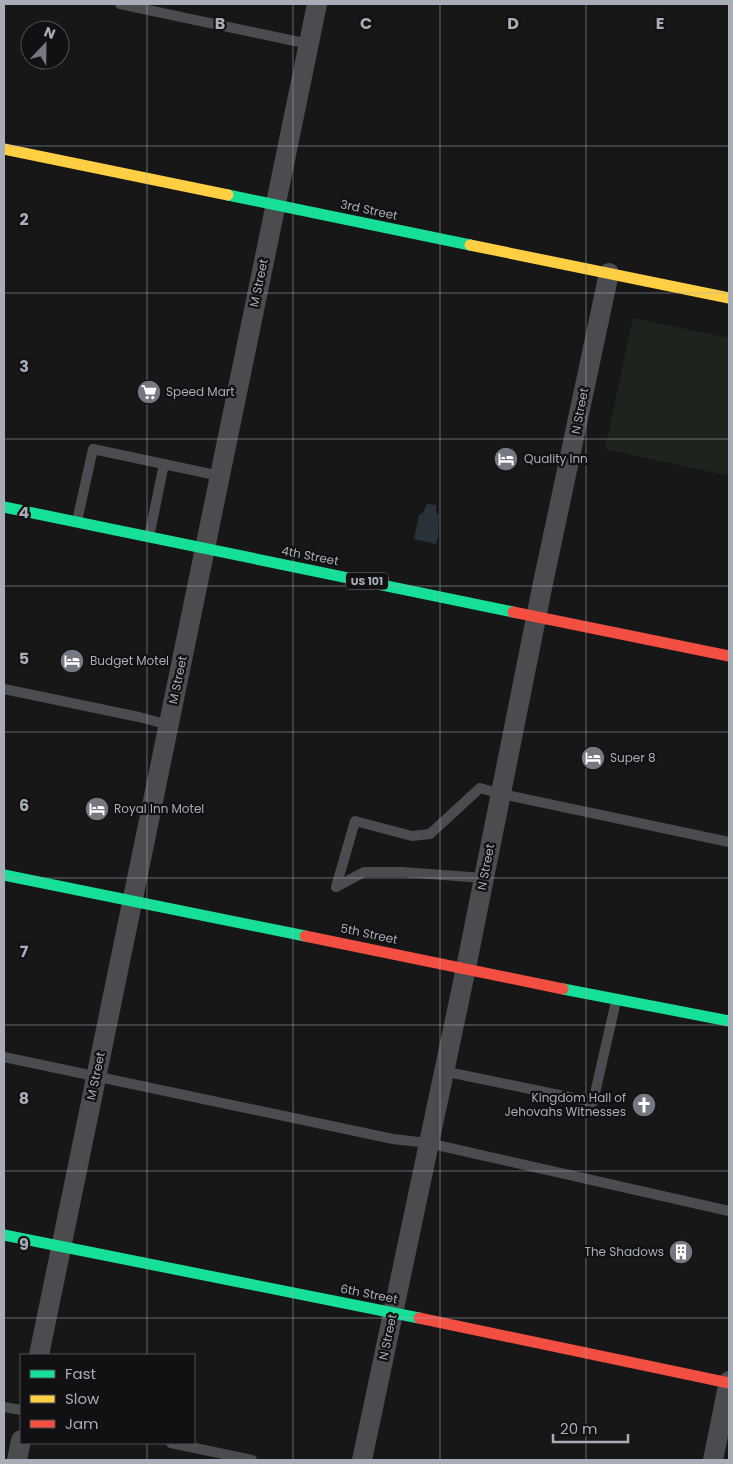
<svg xmlns="http://www.w3.org/2000/svg" width="733" height="1464" font-family="Poppins,sans-serif">
<style>
.green{fill:#1d241e}
.water{fill:#2a3239}
.lines{fill:none;stroke-linecap:round;stroke-linejoin:round}
.lane{stroke:#4b4c50;stroke-width:10}
.street{stroke:#4b4c50;stroke-width:20}
.fast{stroke:#16e098;stroke-width:11}
.slow{stroke:#ffcf43;stroke-width:11}
.jam{stroke:#f24e42;stroke-width:11}
.grid{fill:none;stroke:#a8adb8;stroke-width:1;stroke-opacity:0.55}
.labels{text-anchor:middle;stroke-width:4.5;stroke-linejoin:round;paint-order:stroke}
.shield{fill:#111113;stroke:#7b7e86;stroke-width:1}
.shield-label{font-size:11px;font-weight:bold;fill:#a8adb8}
.street-label{font-size:12px;fill:#a8adb8;stroke:#111113}
.poi-label{font-size:12px;fill:#a8adb8;stroke:#111113;text-anchor:start}
.grid-label{font-size:16px;text-anchor:middle;font-weight:bold;fill:#a8adb8;stroke:#111113;stroke-width:4.5;stroke-linejoin:round;paint-order:stroke}
</style>
<rect width="100%" height="100%" fill="#171717"/>
<path class="green" d="M633,318L729,338V476L605,449Z"/>
<path class="water" d="M427,504L436,505V512L439,515L438,536L436,544L414,539L419,515L423,513Z"/>
<g class="lines">
<g class="lane">
<path d="M120,4L309,44"/>
<path d="M77,521L93,449L220,476"/>
<path d="M149,537L164,464"/>
<path d="M4,689L139,717L169,725"/>
<path d="M336,887L355,821L412,836L430,834L480,788L501,794L729,842"/>
<path d="M336,887L364,872H402L484,878"/>
<path d="M4,1057L393,1139L428,1143L729,1211"/>
<path d="M443,1071L593,1102L616,1001"/>
<path d="M4,1407L21,1410"/>
<path d="M171,1443L252,1460"/>
</g>
<g class="street">
<path d="M39,1355L317,4"/>
<path d="M17,1460L21,1440"/>
<path d="M362,1460L466,968L543,583L609,273"/>
<path d="M713,1460L729,1381"/>
</g>
<g class="fast">
<path d="M228,195L470,245"/>
<path d="M4,507L513,612"/>
<path d="M4,875L305,936"/>
<path d="M563,989L729,1021"/>
<path d="M4,1235L419,1318"/>
</g>
<g class="slow">
<path d="M4,149L228,195"/>
<path d="M470,245L729,298"/>
</g>
<g class="jam">
<path d="M513,612L729,656"/>
<path d="M305,936L563,989"/>
<path d="M419,1318L729,1383"/>
</g>
</g>
<path class="grid" d="M147,4V1355M293,4V1460M440,4V1460M586,4V1460M4,146H729M4,293H729M4,439H729M4,586H729M4,732H729M4,878H729M4,1025H729M4,1171H729M4,1318H729M147,1443V1460"/>
<defs>
<g id="supermarket-disc" transform="scale(1.25)"><circle r="9.5" fill="#757880" stroke="#111113"/><path d="M-6-5.5h2.5l.6 2H6L4.5 2H-2.5L-4.4-4H-6ZM-1.5 3.2a1.3 1.3 0 1 0 .1 0ZM3 3.2a1.3 1.3 0 1 0 .1 0Z" fill="#fff"/></g>
<g id="hotel-disc" transform="scale(1.25)"><circle r="9.5" fill="#757880" stroke="#111113"/><path d="M-6-4.5h1.5V1H6V5H4.5V3h-9V5H-6ZM-4 0a1.8 1.8 0 1 1 3.6 0ZM.5 0V-2.5h3Q6-2.5 6 0Z" fill="#fff"/></g>
<g id="church-disc" transform="scale(1.25)"><circle r="9.5" fill="#757880" stroke="#111113"/><path d="M-1.2-6h2.4v3.5h3.3v2.4h-3.3V6h-2.4V-.1h-3.3v-2.4h3.3Z" fill="#fff"/></g>
<g id="building-disc" transform="scale(1.25)"><circle r="9.5" fill="#757880" stroke="#111113"/><path d="M-4-6H4V6H1V3H-1V6H-4ZM-2.5-4.3h1.7v1.8h-1.7ZM.8-4.3h1.7v1.8H.8ZM-2.5-1h1.7V.8h-1.7ZM.8-1h1.7V.8H.8Z" fill="#fff"/></g>
</defs>
<g fill-rule="evenodd">
<use href="#supermarket-disc" x="149" y="392"/>
<use href="#hotel-disc" x="506" y="459"/>
<use href="#hotel-disc" x="72" y="661"/>
<use href="#hotel-disc" x="593" y="758"/>
<use href="#hotel-disc" x="97" y="809"/>
<use href="#church-disc" x="644" y="1105"/>
<use href="#building-disc" x="681" y="1252"/>
</g>
<g class="labels">
<rect class="shield" x="346" y="572.5" width="42" height="17" rx="4"/>
<g class="shield-label">
<text x="367" y="585">US 101</text>
</g>
<g class="street-label">
<text transform="translate(369 210) rotate(12)" y="4">3rd Street</text>
<text transform="translate(259 283) rotate(-78)" y="4">M Street</text>
<text transform="translate(580 411) rotate(-79)" y="4">N Street</text>
<text transform="translate(310 556) rotate(11)" y="4">4th Street</text>
<text transform="translate(178 680) rotate(-78)" y="4">M Street</text>
<text transform="translate(486 867) rotate(-79)" y="4">N Street</text>
<text transform="translate(369 934) rotate(12)" y="4">5th Street</text>
<text transform="translate(96 1076) rotate(-78)" y="4">M Street</text>
<text transform="translate(369 1294) rotate(11)" y="4">6th Street</text>
<text transform="translate(388 1337) rotate(-78)" y="4">N Street</text>
</g>
<g class="poi-label">
<text x="166" y="396">Speed Mart</text>
<text x="524" y="463">Quality Inn</text>
<text x="90" y="665">Budget Motel</text>
<text x="610" y="762">Super 8</text>
<text x="114" y="813">Royal Inn Motel</text>
<text x="626" y="1102" text-anchor="end">Kingdom Hall of<tspan x="626" dy="14">Jehovahs Witnesses</tspan></text>
<text x="664" y="1256" text-anchor="end">The Shadows</text>
</g>
</g>
<g class="grid-label">
<text x="220" y="29">B</text>
<text x="366" y="29">C</text>
<text x="513" y="29">D</text>
<text x="660" y="29">E</text>
<text x="24" y="225">2</text>
<text x="24" y="372">3</text>
<text x="24" y="518">4</text>
<text x="24" y="664">5</text>
<text x="24" y="811">6</text>
<text x="24" y="957">7</text>
<text x="24" y="1104">8</text>
<text x="24" y="1250">9</text>
</g>
<rect width="733" height="1464" fill="none" stroke="#a8adb8" stroke-width="10"/>
<rect x="20" y="1354" width="175" height="90" fill="#111113" stroke="#4d4f55"/>
<rect x="30" y="1370" width="25" height="8" fill="#16e098" stroke="#4d4f55"/>
<text x="65" y="1379" font-size="15" fill="#a8adb8">Fast</text>
<rect x="30" y="1395" width="25" height="8" fill="#ffcf43" stroke="#4d4f55"/>
<text x="65" y="1404" font-size="15" fill="#a8adb8">Slow</text>
<rect x="30" y="1420" width="25" height="8" fill="#f24e42" stroke="#4d4f55"/>
<text x="65" y="1429" font-size="15" fill="#a8adb8">Jam</text>
<g transform="translate(45 45) rotate(22)"><circle r="24" fill="#111113" stroke="#4d4f55"/>
<path d="M0-4L9 19L0 12L-9 19Z" fill="#757880"/>
<text y="-8" font-size="14" font-weight="bold" text-anchor="middle" fill="#a8adb8">N</text>
</g>
<path d="M553 1434v8h75v-8" fill="none" stroke="#a8adb8" stroke-width="2.5"/>
<text x="560" y="1434" font-size="15" fill="#a8adb8" stroke="#111113" stroke-width="4" paint-order="stroke">20 m</text>
</svg>
